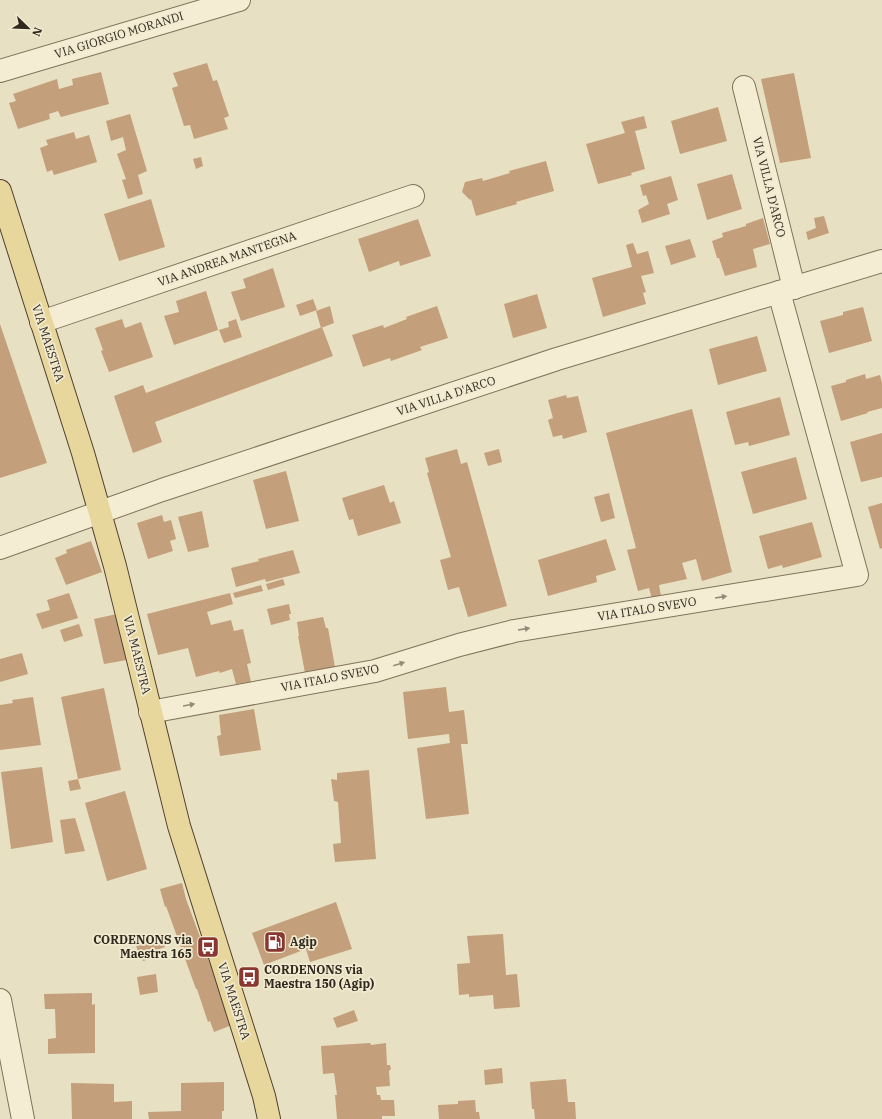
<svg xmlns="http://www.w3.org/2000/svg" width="882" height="1119" font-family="'IBM Plex Serif',serif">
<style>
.building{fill:#c39f7b}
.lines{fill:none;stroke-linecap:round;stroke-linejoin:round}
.minor-casing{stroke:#80725b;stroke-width:24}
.major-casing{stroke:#4e402f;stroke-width:24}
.minor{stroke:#f4edd4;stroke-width:22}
.major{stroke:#e8d79c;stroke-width:22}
.oneway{fill:#928b78}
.labels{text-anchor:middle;stroke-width:3.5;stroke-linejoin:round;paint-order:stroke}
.street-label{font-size:12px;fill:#31291d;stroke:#f1ead0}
.poi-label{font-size:12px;font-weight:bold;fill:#31291d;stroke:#f1ead0;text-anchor:start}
</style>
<rect width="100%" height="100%" fill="#e8e0c2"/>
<g class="building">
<path d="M207,63L213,81L217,80L229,116L224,118L228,129L194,139L190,125L184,126L172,88L178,86L173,73Z"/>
<path d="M101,72L109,104L61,117L58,111L49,114L50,119L18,129L9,103L16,101L13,94L57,79L59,89L73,85L72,79Z"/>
<path d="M794,73L811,158L780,163L761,79Z"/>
<path d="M718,107L727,141L680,154L671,121Z"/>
<path d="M130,114L147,171L138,175L143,194L128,199L122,180L126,179L117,154L126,150L123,137L111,141L106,121Z"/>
<path d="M644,116L647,128L635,131L645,169L631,173L632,175L598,184L586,144L625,133L621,122Z"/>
<path d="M74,132L76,139L89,135L97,162L54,175L52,170L47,172L40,148L48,145L46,140Z"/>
<path d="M201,157L203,166L196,169L193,159Z"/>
<path d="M546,161L554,191L516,202L517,204L476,216L471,199L470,200L462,192L465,182L482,178L483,181L510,173L509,171Z"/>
<path d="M732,174L742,209L707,220L697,184Z"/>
<path d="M671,176L678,200L667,204L670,214L642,223L638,210L649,204L646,195L643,196L640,185Z"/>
<path d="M151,199L165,247L119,261L104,214Z"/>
<path d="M824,216L829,233L808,240L806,232L816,228L814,218Z"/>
<path d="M763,218L770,244L753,249L757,267L725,276L719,258H717L712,241L723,237L722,233L746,226V224Z"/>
<path d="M418,219L431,256L400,266L399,261L369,272L358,239Z"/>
<path d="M690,239L696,257L671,265L665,246Z"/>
<path d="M633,243L637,254L648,251L654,273L641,276L646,292L643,293L646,304L603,317L592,278L632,267L626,245Z"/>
<path d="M273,268L285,307L241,321L231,292L246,288L243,279Z"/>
<path d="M206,291L218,330L174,345L164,316L179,312L176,301Z"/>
<path d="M537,294L547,328L513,338L504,304Z"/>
<path d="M313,299L317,310L300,316L296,305Z"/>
<path d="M330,306L334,323L321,328L316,311Z"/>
<path d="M437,306L448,338L420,347L422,350L391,361L390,358L363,367L352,335L383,325L384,328L407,319L406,317Z"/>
<path d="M863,307L872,341L829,353L820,321L843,315V312Z"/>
<path d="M122,319L125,328L141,322L153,357L109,372L101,351L103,350L95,328Z"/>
<path d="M236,319L242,337L224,343L219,330L229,327L228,322Z"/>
<path d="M0,324L47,463L0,478Z"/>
<path d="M322,327L333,356L155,422L162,442L133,453L114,396L143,385L146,393Z"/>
<path d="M757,336L767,371L718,385L709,349Z"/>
<path d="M865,374L866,379L880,375L882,383V408L867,412L868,413L841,421L831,386L846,382V380Z"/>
<path d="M566,395L567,398L578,396L587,432L563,439L562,435L553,437L548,420L553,418L548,400Z"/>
<path d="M780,397L790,435L749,446L748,442L735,445L726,412Z"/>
<path d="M692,409L732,572L702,581L696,559L682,563L687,579L659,585L661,596L652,599L649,588L638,591L627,550L636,548L606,433Z"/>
<path d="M882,433V477L861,482L850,442Z"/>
<path d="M457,449L461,464L467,462L507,606L468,617L459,587L448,590L440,560L451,557L427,473L429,472L425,458Z"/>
<path d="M499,449L502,462L488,466L484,453Z"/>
<path d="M796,457L807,499L753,514L741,472Z"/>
<path d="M286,471L299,521L266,529L253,480Z"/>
<path d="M384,485L390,503L394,501L401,523L358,536L353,519L349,520L342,498Z"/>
<path d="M609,493L615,518L601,522L594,497Z"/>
<path d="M882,503V548L880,549L868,507Z"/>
<path d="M202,511L209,547L188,552L178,517Z"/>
<path d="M162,515L164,522L171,520L176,539L170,541L173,551L148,559L137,523Z"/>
<path d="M812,522L822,557L783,568L782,565L768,569L759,536Z"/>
<path d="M606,539L616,570L596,576L597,582L548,596L538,560Z"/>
<path d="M91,541L102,572L66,585L55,558L67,553L66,550Z"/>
<path d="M293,550L300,573L266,582L265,579L236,587L231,568L259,561L258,559Z"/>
<path d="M283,579L285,585L268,590L266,584Z"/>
<path d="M261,585L263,591L235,598L233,593Z"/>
<path d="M69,593L78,618L42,629L36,614L50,610L47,600Z"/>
<path d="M230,593L233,604L207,612L211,625L231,620L234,631L243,629L251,663L247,664L251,682L236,684L232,669L220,673L219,671L196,677L188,648L158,655L147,614Z"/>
<path d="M289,604L291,614H289L290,620L271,625L267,609Z"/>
<path d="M117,614L127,660L104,664L94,619Z"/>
<path d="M323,617L326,628H328L335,667L305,673L298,636H299L297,622Z"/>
<path d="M79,624L83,636L64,642L60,630Z"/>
<path d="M22,653L28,674L0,682V659Z"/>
<path d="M446,687L449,712L464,710L468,744H461L469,814L426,819L417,748L450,743L449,734L408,739L403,692Z"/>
<path d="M104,688L121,770L78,779L61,697Z"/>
<path d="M33,697L41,745L0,750V705L13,703L12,700Z"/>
<path d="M254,709L261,750L220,756L217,736L221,735L219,715Z"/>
<path d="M42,767L53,842L11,849L1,772Z"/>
<path d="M369,770L376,859L335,862L333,844L341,843L338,802L334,801L331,779L337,780V773Z"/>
<path d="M78,779L81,789L70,791L68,781Z"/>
<path d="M125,791L147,869L107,881L85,803Z"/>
<path d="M75,818L85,851L65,854L60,820Z"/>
<path d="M182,883L186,899L210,964L213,963L232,1025L214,1032L210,1021L208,1022L197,989H196L166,906L165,907L160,889Z"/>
<path d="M336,902L352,949L310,962L306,949L264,965L252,933Z"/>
<path d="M161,933L165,947L151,952L153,958L143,961L141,955H139L135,942Z"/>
<path d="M503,934L506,975L517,974L520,1007L494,1009L493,995L469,997V994L459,995L457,964L470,963L467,936Z"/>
<path d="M156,974L158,992L140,995L137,977Z"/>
<path d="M92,993V1005L95,1004V1053L48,1054V1039L56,1038L55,1009H45L44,994Z"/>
<path d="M354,1010L358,1021L337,1028L333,1018Z"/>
<path d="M370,1043L371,1045L386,1043L387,1065H390L391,1069L389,1071L390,1086L376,1087L377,1095H380L381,1100H394L395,1116H382V1119H337L335,1095H337L334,1073L323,1074L321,1046Z"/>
<path d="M502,1068L503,1083L485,1085L484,1070Z"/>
<path d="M566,1079L568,1102H575L576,1119H535L534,1109H532L530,1082Z"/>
<path d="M224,1082V1111H222V1119H149L148,1112L181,1111V1083Z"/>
<path d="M71,1083L114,1084V1102L132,1101V1119H72Z"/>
<path d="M475,1100L476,1112H479L480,1119H439L438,1105L458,1104V1101Z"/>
</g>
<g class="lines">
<g class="minor-casing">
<g id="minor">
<path d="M0,71L239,0"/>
<path d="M744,87L794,288"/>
<path d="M41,322L413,196"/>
<path d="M0,548L162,490L557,359L882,261"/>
<path d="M150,712L375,671L459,645L514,631L857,575L779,292"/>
<path d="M0,1000L23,1119"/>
</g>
</g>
<g class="major-casing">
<path id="major" d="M0,191L83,453L115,566L179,826L264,1096L269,1119"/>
</g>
<use href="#minor" class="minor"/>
<use href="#major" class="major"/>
</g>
<defs><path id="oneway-solid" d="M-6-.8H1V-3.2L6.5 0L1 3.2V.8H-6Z"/></defs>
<g class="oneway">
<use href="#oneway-solid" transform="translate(721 597) rotate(-9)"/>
<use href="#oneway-solid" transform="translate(524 629) rotate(-9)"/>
<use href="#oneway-solid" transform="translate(399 664) rotate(-17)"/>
<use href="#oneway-solid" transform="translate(189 705) rotate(-10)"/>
</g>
<defs>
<g id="fuel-square" transform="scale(1.15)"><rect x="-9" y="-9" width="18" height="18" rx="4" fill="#893831" stroke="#f1ead0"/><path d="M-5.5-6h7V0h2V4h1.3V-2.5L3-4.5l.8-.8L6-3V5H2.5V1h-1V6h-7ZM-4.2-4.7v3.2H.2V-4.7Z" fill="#fff"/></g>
<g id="bus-square" transform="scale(1.15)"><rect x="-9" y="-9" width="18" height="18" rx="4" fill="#893831" stroke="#f1ead0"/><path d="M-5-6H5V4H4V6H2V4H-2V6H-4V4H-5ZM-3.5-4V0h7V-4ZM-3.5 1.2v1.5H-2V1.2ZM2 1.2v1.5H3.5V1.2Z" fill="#fff"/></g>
</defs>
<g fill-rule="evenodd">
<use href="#fuel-square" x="275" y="942"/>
<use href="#bus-square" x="208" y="947"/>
<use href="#bus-square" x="249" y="977"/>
</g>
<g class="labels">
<g class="street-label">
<text transform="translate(119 35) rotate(-17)" y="4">VIA GIORGIO MORANDI</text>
<text transform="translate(769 187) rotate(76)" y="4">VIA VILLA D'ARCO</text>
<text transform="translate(227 259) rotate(-19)" y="4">VIA ANDREA MANTEGNA</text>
<text transform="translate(48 343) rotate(72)" y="4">VIA MAESTRA</text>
<text transform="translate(446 396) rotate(-18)" y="4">VIA VILLA D'ARCO</text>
<text transform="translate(647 609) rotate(-9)" y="4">VIA ITALO SVEVO</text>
<text transform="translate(137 655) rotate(76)" y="4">VIA MAESTRA</text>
<text transform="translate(330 678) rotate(-11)" y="4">VIA ITALO SVEVO</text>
<text transform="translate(234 1001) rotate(72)" y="4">VIA MAESTRA</text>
</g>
<g class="poi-label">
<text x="192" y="944" text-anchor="end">CORDENONS via<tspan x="192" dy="14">Maestra 165</tspan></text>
<text x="290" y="946">Agip</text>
<text x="264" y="974">CORDENONS via<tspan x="264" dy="14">Maestra 150 (Agip)</tspan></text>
</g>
</g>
<g transform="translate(28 28) rotate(113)" stroke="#f1ead0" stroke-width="3" paint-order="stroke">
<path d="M0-3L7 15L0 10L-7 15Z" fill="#31291d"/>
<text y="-6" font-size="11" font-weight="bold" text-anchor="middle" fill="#31291d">N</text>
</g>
</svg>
